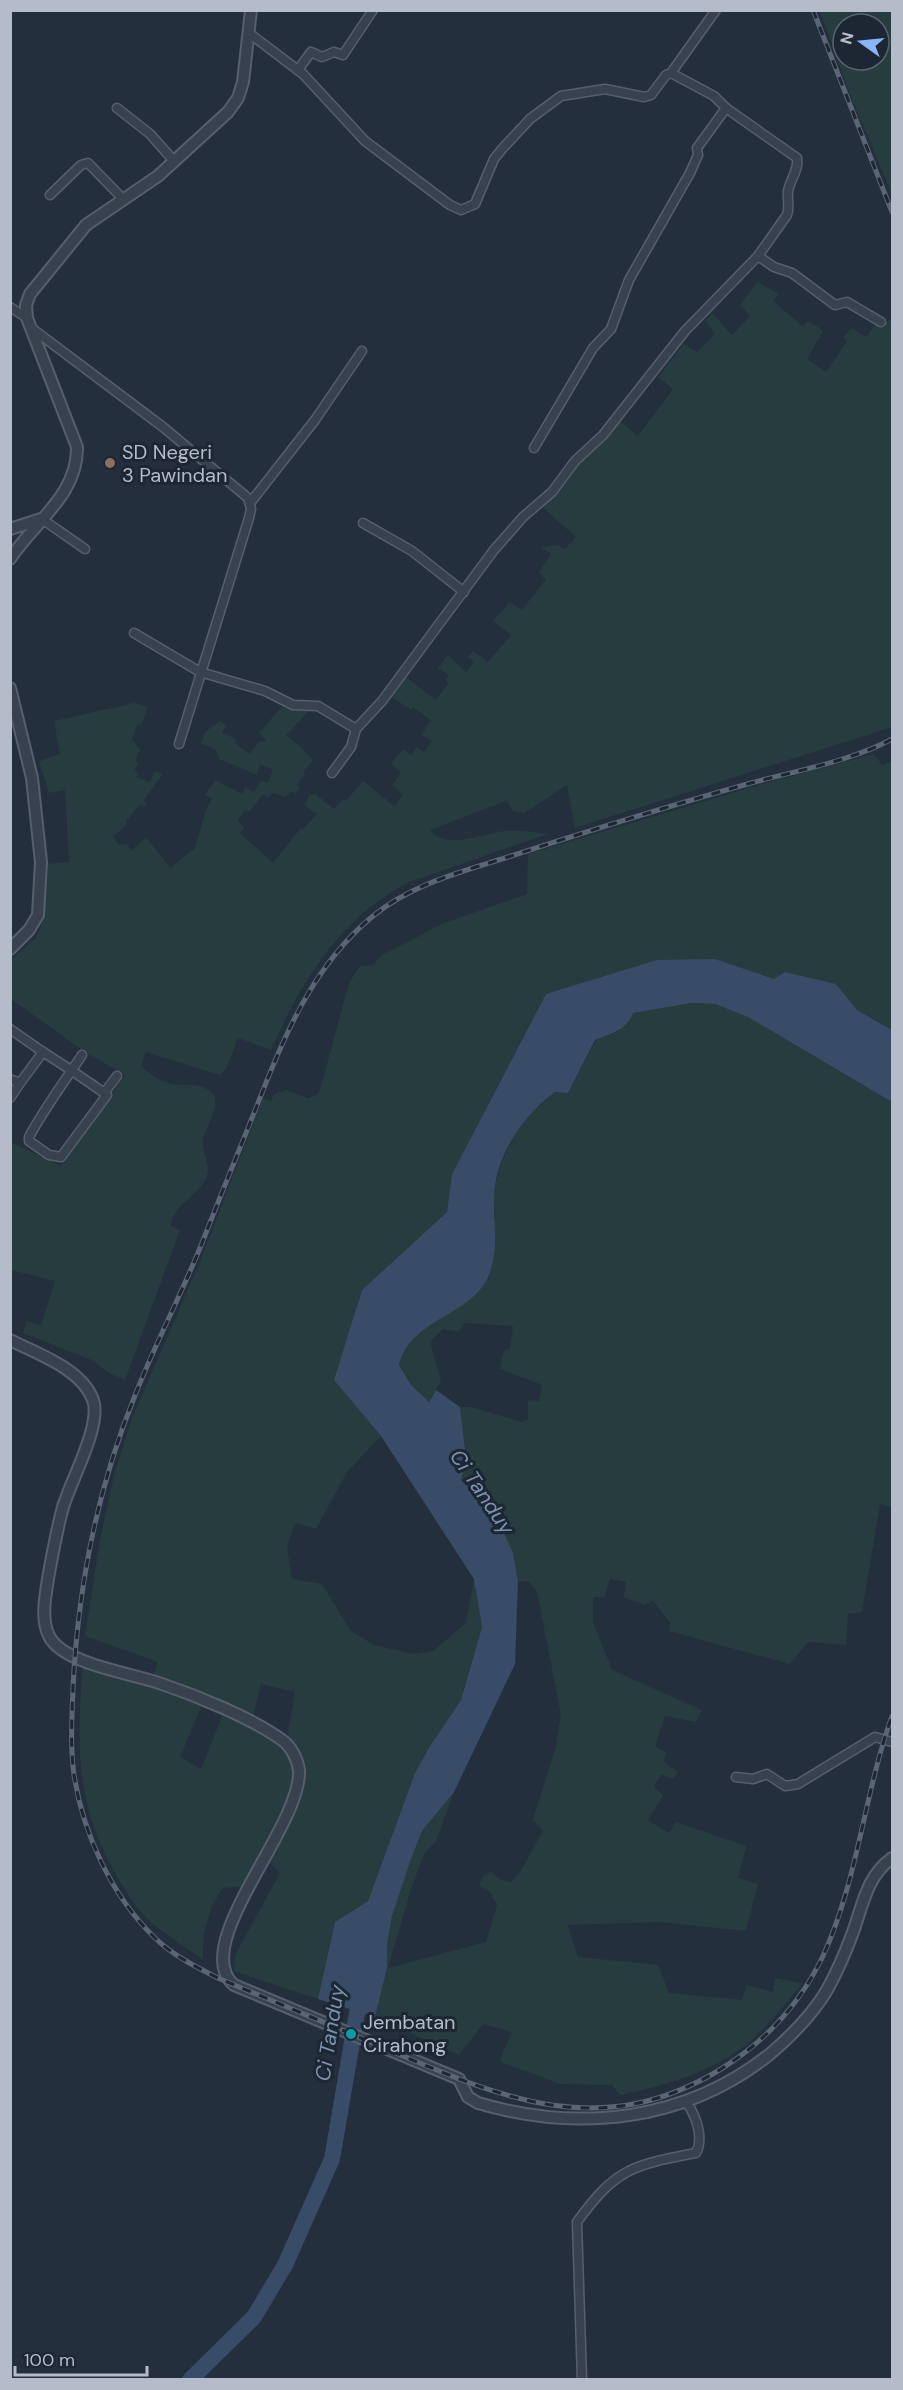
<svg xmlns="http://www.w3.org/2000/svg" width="903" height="2390" font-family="'DM Sans',sans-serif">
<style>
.green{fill:#263c3f;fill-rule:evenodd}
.water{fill:#394c67}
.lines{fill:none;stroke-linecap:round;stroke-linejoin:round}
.river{stroke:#394c67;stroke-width:16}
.minor-casing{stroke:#565f6c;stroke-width:11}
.tertiary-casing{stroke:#565f6c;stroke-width:14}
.minor{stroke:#38414e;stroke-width:8}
.tertiary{stroke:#38414e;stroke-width:10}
.rail-casing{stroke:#5a6575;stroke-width:5}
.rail{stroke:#1d2633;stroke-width:3;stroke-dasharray:9;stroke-linecap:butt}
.education-dot{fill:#8d6e63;stroke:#1d2633;stroke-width:2}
.culture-dot{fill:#0f9aa8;stroke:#1d2633;stroke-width:2}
.labels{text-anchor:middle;stroke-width:6;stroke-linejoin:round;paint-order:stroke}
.poi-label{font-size:20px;fill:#b4bcc9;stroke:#1d2633;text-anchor:start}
.water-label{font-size:21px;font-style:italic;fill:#7c92b1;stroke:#1d2633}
</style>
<rect width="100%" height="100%" fill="#242f3e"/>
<g class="green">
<path d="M820,11H892V194L853,102ZM843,24H879V60H843Z"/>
<path d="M757,282L779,294L773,301L802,326L809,321L823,331L807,359L826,372L847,341L843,337L852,328L866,337L876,323L883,326L889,320L892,321V727L575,828L567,785L524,813L513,811L506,801L430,830C448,851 482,833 505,831C520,830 533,832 548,834L409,882C340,917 301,982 271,1050L238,1038L226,1069L220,1075L146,1052L141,1066C150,1074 161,1083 174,1084C188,1086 203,1082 214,1095C219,1112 205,1125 203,1141C202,1156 214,1166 204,1182C192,1200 176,1203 170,1226L180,1230L125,1380L109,1373L94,1361L23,1333L27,1321L41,1326L55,1281L11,1270V1146L13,1143L61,1166L125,1075L85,1052L11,999V960L36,938L43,921L46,864L69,862L65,790L49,793L39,761L60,754L54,721L134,703L148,707L141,725L137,724L132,739L140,750L135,761L139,763L134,771L138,773L136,777L150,782L155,771L163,774L144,800L147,807L140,804L126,821L128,824L113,836L119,845L127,844L131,851L146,837L170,868L195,848L206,810L212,799L205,795L215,780L242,794L245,787L254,792L261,781L268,783L273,769L260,765L257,775L219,759L216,750L201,743L206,731L220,721L226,725L222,732L237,740L235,743L250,754L259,742L267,741L259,733L284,704L291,710H310L286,735L302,748L313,760L303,772L305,774L297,785L300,788L295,793L291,791L286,797L272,793L268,798L263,794L249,812L245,810L238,820L244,828L240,833L273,863L301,828L303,829L317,814L305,806L309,795L315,794L334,809L343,799L346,801L363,781L394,806L403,795L392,785L401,773L391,763L403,749L411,755L417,747L424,752L432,741L421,735L431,720L413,707L411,710L389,695L404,676L436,700L449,683L446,680L449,675L438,668L448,655L466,672L474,662L468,657L473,651L488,662L511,635L493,621L510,602L522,610L546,579L539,572L551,554L541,547L557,545L565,549L576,537L541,506L557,492L570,472L597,447L619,420L638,436L673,389L658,377L684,344L697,352L715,334L705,321L712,313L732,335L750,316L740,305Z"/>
<path d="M874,754L882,765L892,761V1030L857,1010L836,984L774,979L715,959L546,994L452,1174L447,1212L362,1290L335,1380L381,1436L347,1472L316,1529L295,1523L287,1547L292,1579L322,1584L351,1631L374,1645L413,1654L433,1651L466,1623L474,1579L482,1627L461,1700L430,1746L415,1773L368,1901L335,1922L318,1999L234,1971L235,1955L280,1873L267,1860C285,1832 312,1790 300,1755C298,1748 292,1741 288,1734L295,1692L261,1684L253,1717L153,1677L158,1662L85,1636L100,1540L114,1475L132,1418L200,1262L263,1098L271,1101L274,1094L286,1090L309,1099L319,1093L349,983L359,967L374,965L380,956L444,923L527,894L528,854L762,784Z"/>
<path d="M692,1003L715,1004L748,1017L892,1102V1507L880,1504L862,1612L848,1614L846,1645L808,1642L790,1664L669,1631L670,1623L653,1601L644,1605L624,1597L626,1582L610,1579L604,1597H593V1622L612,1670L702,1710L696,1722L665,1716L655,1746L667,1753L663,1761L678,1772L673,1779L661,1774L654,1787L663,1795L648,1820L669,1833L676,1822L746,1846L738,1878L758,1884L746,1931L661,1922L568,1925L578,1957L658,1965L669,1993L742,2000L747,1985L773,1992L775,1978L802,1983C791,1997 780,2012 767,2025C730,2067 673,2084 620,2095L612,2085L560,2084L499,2061L512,2032L483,2024L459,2055L375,2017L387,1968V1945L392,1916L411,1859L422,1831L454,1792L436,1841L424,1854L411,1889L388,1968L486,1942L497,1905L490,1892L480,1886C480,1878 484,1874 491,1872L501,1880L511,1882L521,1871L543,1830L533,1820L555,1750L561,1715L537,1592L530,1582L518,1581C510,1543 491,1506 461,1480L466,1457L460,1407H472L521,1422L528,1419V1400L539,1401L542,1385L500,1369L503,1352L510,1348L513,1326L464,1323L459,1332L443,1329L430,1342L441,1380L429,1402L411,1385L398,1365C406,1339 429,1325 451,1311C457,1307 466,1303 469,1297C478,1274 489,1247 494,1223C496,1213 493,1201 494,1191C502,1150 521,1116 555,1092L568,1093L596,1040L617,1032L633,1013Z"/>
<path d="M83,1663L159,1687L202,1705L180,1757L201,1769L223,1714C241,1722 266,1729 282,1742C317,1771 262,1854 247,1886L223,1888C207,1910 202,1933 203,1960C187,1948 169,1937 154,1925C138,1911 125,1891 115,1873C74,1800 77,1744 83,1663Z"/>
</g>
<path class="water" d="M715,959L774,979L785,972L836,984L857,1010L892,1030V1102L748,1017L715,1004L692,1003L633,1013C627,1030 611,1034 595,1040L568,1093L555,1092C523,1115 496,1155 494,1196C493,1225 500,1248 488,1277C471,1316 411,1318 399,1365L411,1385L429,1402L436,1390L460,1407L466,1457L461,1480L479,1496L501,1527L513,1553L518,1581L515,1664L454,1792L422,1831L411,1859L392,1916L387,1945V1968L375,2017L318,1999L335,1922L368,1901L415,1773L430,1746L461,1700L482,1627L474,1579L381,1436L334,1380L362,1290L447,1212L452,1174L546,994L657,960Z"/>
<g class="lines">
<path class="river" d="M190,2380L254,2317L285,2265L332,2159L361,1990"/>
<g class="minor-casing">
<g id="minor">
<path d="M298,70L311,52L322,57L334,52L343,55L373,10"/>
<path d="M671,73L716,10"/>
<path d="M117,108L150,134L174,161"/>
<path d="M50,195L81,165L88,163L124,200"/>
<path d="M758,256L774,267L792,273L835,305L847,302L881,322"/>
<path d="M10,307L27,318"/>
<path d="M30,327L163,427L248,498L251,509L249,518L179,744"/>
<path d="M534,448L593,348L611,329L629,280L690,173L698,155L697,148L726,108"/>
<path d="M250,503L315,420L362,351"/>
<path d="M42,519L85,549"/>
<path d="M363,523L412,551L464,592"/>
<path d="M134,633L200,672L265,691L293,705L318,706L356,729L382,701L494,550L523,517L552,492L575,461L603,435L685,331L758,256L787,215C790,207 787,199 788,191C790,180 799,170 797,158L726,108L714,96L671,73L666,75L651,95L644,97L605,89L561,96L530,119L502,149L494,159L475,204L461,210L450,205L365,141L303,74L249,33"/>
<path d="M332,773L351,747L356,729"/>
<path d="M10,1029L43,1052"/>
<path d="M10,1079L20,1083L43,1052C65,1066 86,1080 107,1095L61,1157L49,1155L29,1141V1137C44,1109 64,1082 82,1055"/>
<path d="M104,1093L117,1076"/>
<path d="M10,1098L20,1083"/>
<path d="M736,1777L753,1779L767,1774L785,1786L798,1784L875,1737L892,1742"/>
<path d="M582,2380L577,2222C616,2168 633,2165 696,2153C704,2138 696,2116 687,2103"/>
</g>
</g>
<g class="tertiary-casing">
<g id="tertiary">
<path d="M10,529L41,519"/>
<path d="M10,559C34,522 78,495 77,447L27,318L26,305L30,294L86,225L158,176L228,112L238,98L243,82L251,10"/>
<path d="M10,688L32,778L41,862L38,915L29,930L10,949"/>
<path d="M10,1340C38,1354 82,1369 93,1400C102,1425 71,1480 63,1507C57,1529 53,1551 49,1573C46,1592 40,1618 49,1636C63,1664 130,1673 159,1683C195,1695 252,1718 282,1740C291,1746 298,1760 299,1771C301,1828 188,1945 234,1985L459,2079L468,2097L478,2103C580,2133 686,2121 770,2054C791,2036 813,2014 827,1990C837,1972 846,1951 853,1932C863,1904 867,1876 892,1858"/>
</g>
</g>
<use href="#minor" class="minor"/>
<use href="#tertiary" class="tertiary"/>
<g class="rail-casing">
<g id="rail">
<path d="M813,10L892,212"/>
<path d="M892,739C852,761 795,771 751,783C669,806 588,831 508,857C461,872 412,884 373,916C312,966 284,1037 256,1108C239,1151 221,1194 204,1238C183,1292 155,1343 134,1398C97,1490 78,1588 73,1687C72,1716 70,1746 74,1775C83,1833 111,1895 154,1937C172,1955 196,1967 220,1979C276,2002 333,2026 389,2050C504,2099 602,2142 721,2069C766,2041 800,2004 823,1956C858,1880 864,1794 892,1716"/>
</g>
</g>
<use href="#rail" class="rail"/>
</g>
<circle class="education-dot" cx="110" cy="463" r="6"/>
<circle class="culture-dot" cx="351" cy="2034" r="6"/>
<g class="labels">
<g class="poi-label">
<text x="122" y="459">SD Negeri<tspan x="122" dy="23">3 Pawindan</tspan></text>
<text x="363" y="2029">Jembatan<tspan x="363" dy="23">Cirahong</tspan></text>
</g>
<g class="water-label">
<text transform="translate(482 1492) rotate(56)" y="7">Ci Tanduy</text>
<text transform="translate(330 2033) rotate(-81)" y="7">Ci Tanduy</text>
</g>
</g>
<rect width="903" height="2390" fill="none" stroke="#b4bcc9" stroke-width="24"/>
<g transform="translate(861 42) rotate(285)"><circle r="28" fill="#1d2633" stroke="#59626f" stroke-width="1.5"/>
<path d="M0-4.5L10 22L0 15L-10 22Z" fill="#8ab4f8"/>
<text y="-9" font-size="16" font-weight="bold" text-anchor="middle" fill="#b4bcc9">N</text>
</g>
<path d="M15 2366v9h132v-9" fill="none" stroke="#b4bcc9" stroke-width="3"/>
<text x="24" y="2366" font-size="18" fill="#b4bcc9" stroke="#1d2633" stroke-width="4.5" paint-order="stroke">100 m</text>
</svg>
